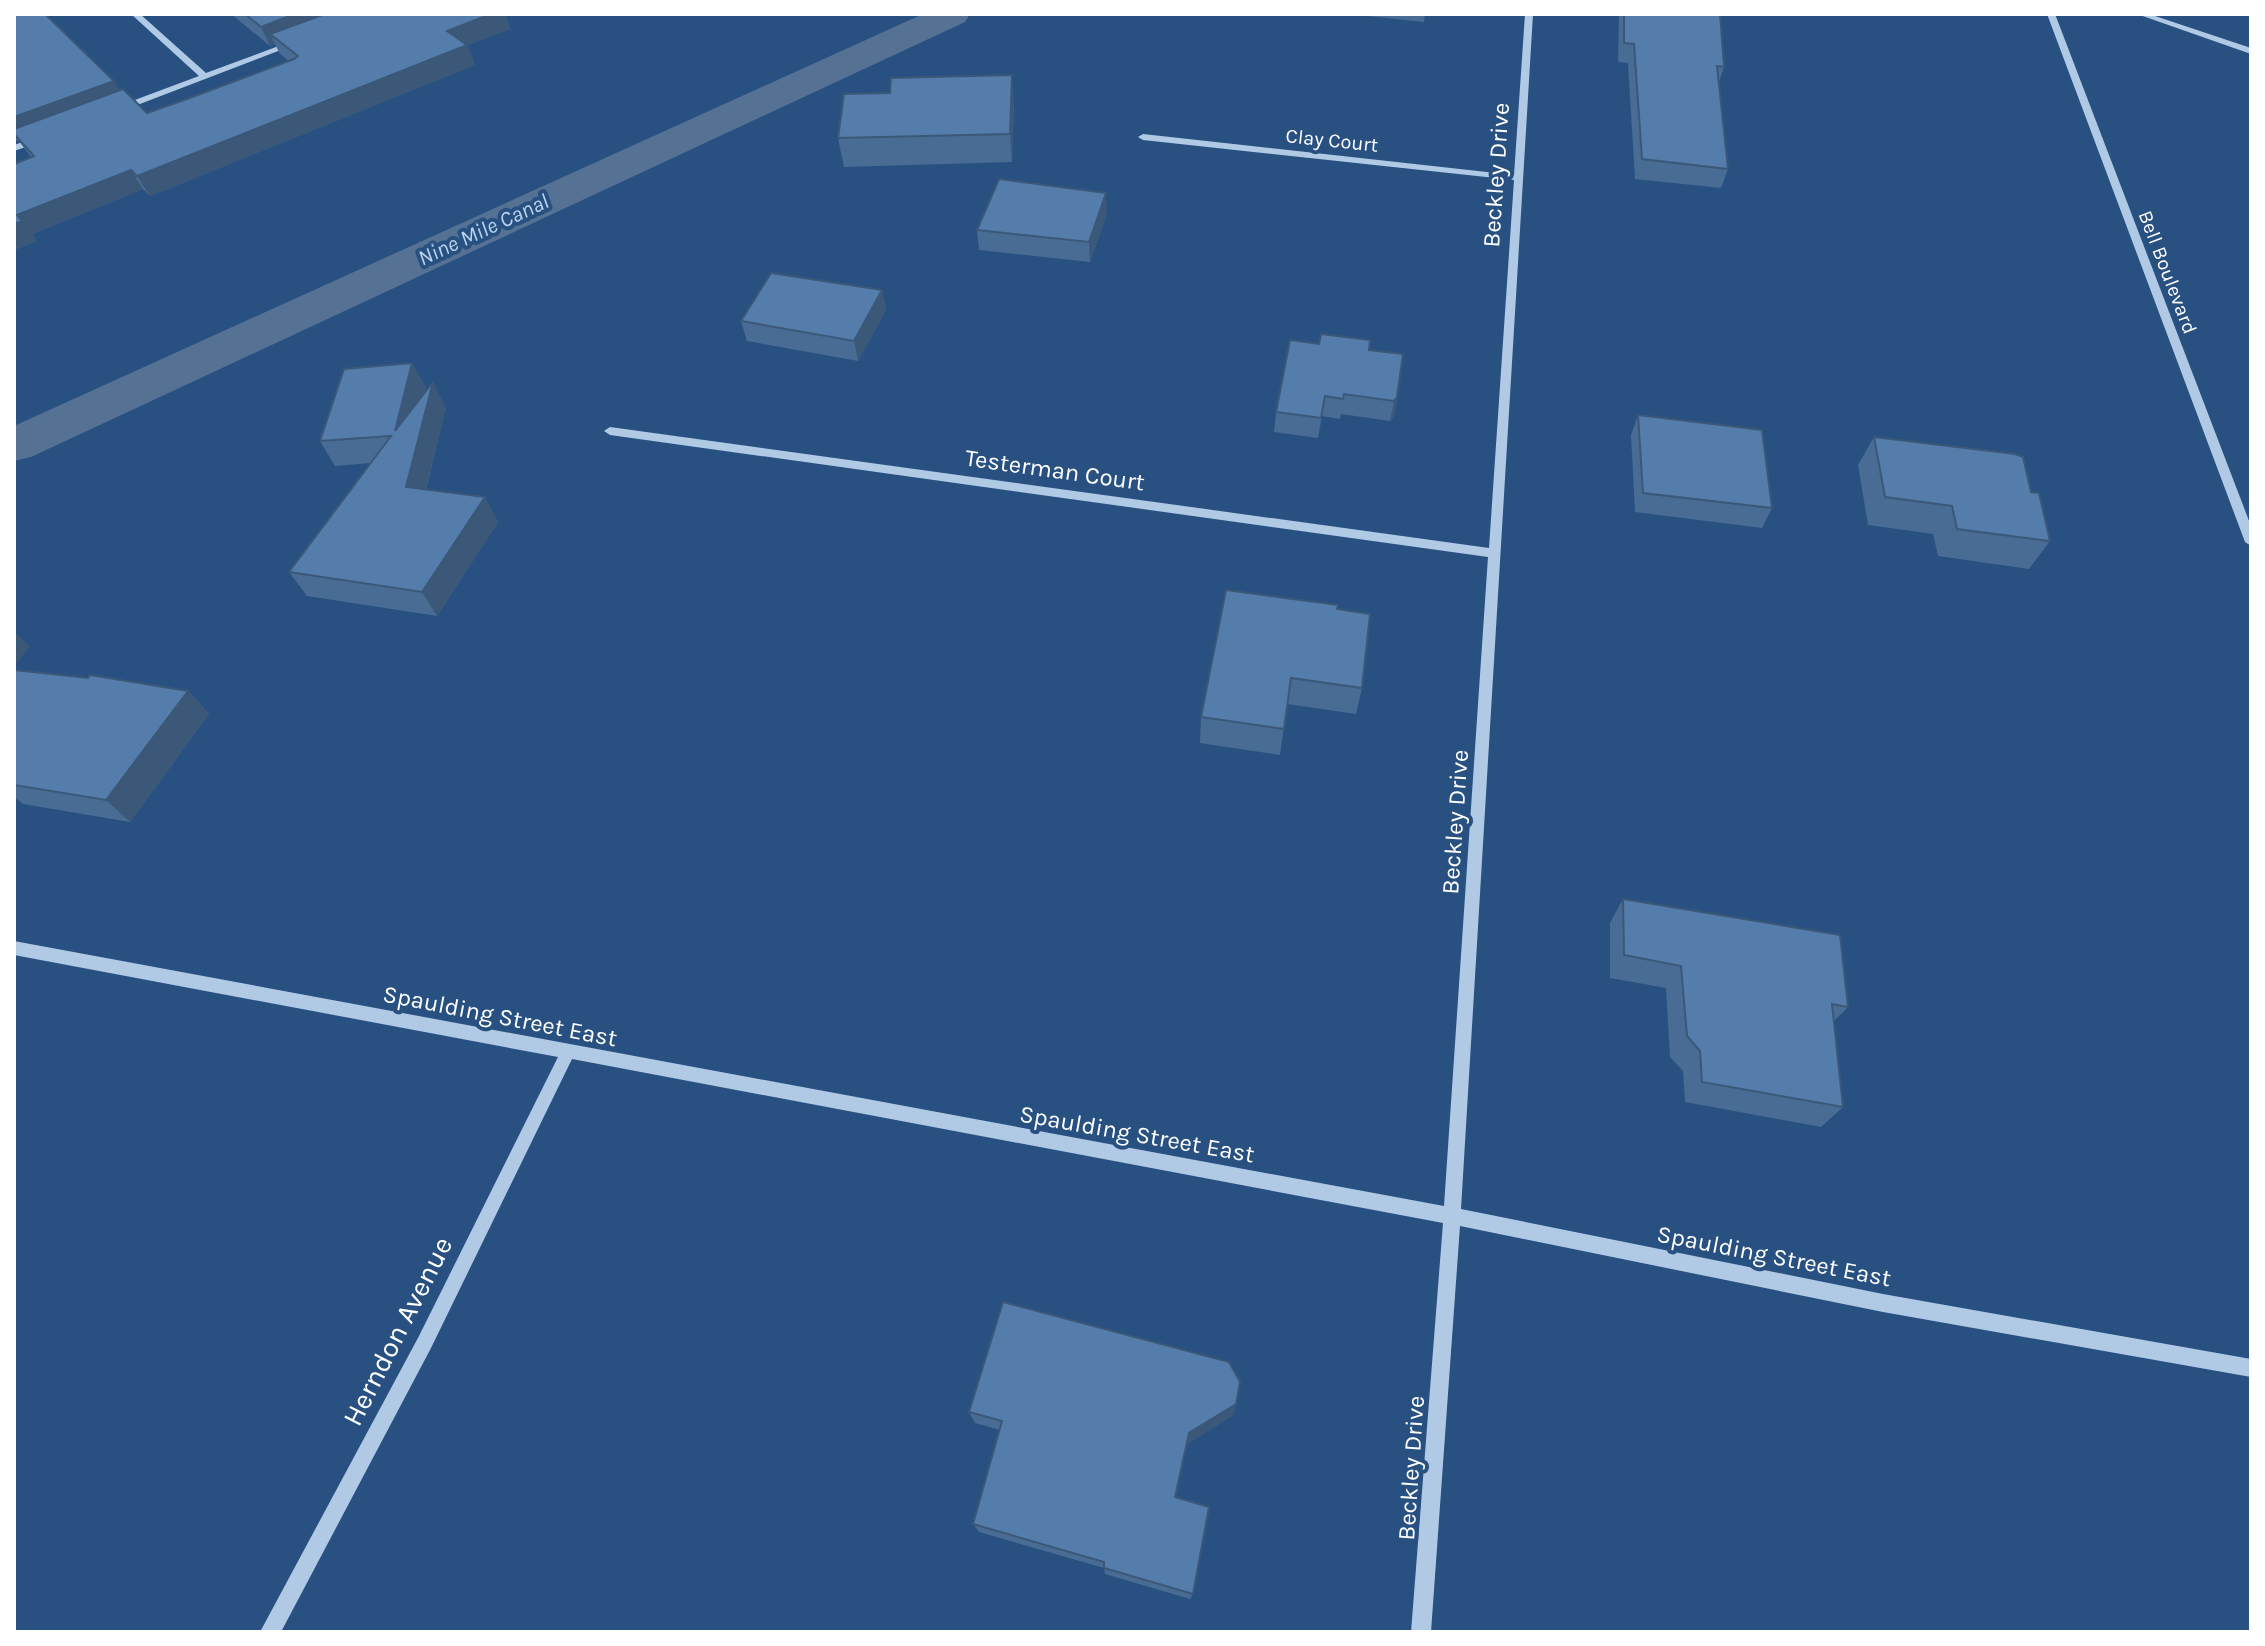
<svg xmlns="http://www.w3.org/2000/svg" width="2265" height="1646" font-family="Karla,sans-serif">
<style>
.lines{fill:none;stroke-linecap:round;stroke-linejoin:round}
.canal{fill:#557295;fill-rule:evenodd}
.minor{fill:#b0cae6;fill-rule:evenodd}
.wall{fill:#486c94}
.shaded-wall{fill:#3b5878}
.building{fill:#547dac;stroke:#3b5878;stroke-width:2}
.labels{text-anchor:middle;stroke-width:8;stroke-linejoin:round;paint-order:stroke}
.far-street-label{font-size:20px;fill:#fff;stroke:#285181}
.far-water-label{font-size:22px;font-style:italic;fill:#bbd3ee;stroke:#285181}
.street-label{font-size:24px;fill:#fff;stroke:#285181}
.near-street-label{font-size:28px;fill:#fff;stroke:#285181}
</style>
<rect width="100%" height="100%" fill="#285181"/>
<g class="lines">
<path class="canal" d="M923,14H970L965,22L31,457L14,461V426Z"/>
<g class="minor">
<path d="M131,14H140L206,73L292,41L299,43L119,112L116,111V107L199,76Z"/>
<path d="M1525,14H1533L1461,1209L1883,1294L2251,1359V1377L1883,1312L1460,1226L1431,1632H1411L1443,1223L572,1059L431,1348L281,1632H260L419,1336L558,1057L14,955V941L1444,1206L1488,557L610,435L604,431L610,427L1489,548L1514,180L1143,140L1138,137L1143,134L1514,175Z"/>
<path d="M2047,14H2055L2251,526V546L2245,542Z"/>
<path d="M2137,14H2149L2251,48V54Z"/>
<path d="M40,136L45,139L43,141L14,151V145Z"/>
</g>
</g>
<g class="wall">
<path d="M14,14L120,90L147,113L289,61L280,54L275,44L270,46L231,14H505L510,29L467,45L475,65L150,196L143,189L32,234L37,241L14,250L31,157L18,140L17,141L14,137Z"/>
<path d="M1348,14H1425L1424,22Z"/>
<path d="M1619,14H1720L1724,67L1719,82L1728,169L1721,188L1635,179L1628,63L1618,62Z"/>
<path d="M1014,104L1012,162L844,167L838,138Z"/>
<path d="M1107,213L1090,262L979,250L977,230Z"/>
<path d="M882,290L886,310L858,361L747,341L741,321Z"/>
<path d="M1369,350L1403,354L1394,417L1390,421L1341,414L1340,419L1322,416L1318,438L1274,432L1276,412Z"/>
<path d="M412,363L426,388L424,393L446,407L426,489L498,522L437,616L307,596L289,572L371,463L335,466L320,441Z"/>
<path d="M1638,415L1772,508L1762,528L1635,512L1631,435Z"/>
<path d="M1874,437L2031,492L2050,541L2029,569L1938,556L1933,534L1868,525L1858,465Z"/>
<path d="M1337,609L1362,688L1356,714L1287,704L1280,755L1200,743L1201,717Z"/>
<path d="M14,670L188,691L209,714L130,822L23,804L17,799H14Z"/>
<path d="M1623,899L1848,1007L1834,1021L1843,1107L1821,1127L1685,1102L1683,1071L1670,1057L1666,988L1610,978V923Z"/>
<path d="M1236,1404L1233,1415L1187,1444L1175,1497L1193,1594L1190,1599L1105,1574L1104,1568L979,1532L973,1524L1000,1430L975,1423L969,1412Z"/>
</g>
<g class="shaded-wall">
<path d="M295,14H356L270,34L275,44L270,46L261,27Z"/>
<path d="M491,14H505L510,29L455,50L447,31Z"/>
<path d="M467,45L475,65L150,196L137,176Z"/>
<path d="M1012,75L1014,104L1012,162L1010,134Z"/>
<path d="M114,81L126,100L14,134V117Z"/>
<path d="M131,170L143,189L32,234L37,241L14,250V224L17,215Z"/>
<path d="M1106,193L1107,213L1090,262L1089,242Z"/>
<path d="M882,290L886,310L858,361L854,341Z"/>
<path d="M412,363L426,388L409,456L395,431Z"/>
<path d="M433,382L446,407L420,511L406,487Z"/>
<path d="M1397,397L1394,417L1390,421L1394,401Z"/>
<path d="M485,497L498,522L437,616L422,592Z"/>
<path d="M14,631L30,646L14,667Z"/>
<path d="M188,691L209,714L130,822L106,800Z"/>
<path d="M1236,1404L1233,1415L1187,1444L1189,1433Z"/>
</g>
<g class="building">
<path d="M14,14H45L114,81L14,117Z"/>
<path d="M245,14H295L261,27Z"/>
<path d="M325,14H491L447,31L467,45L137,176L131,170L17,215L22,221L14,224V164L34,156L14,134V129L123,89L147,113L187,99L294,59L298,56L270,34Z"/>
<path d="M1624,14H1720L1724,67L1717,66L1728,169L1642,159L1634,44L1624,43Z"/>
<path d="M1012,75L1010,134L838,138L844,94L890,93L891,78Z"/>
<path d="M999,179L1106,193L1089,242L977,230Z"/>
<path d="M771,273L882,290L854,341L741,321Z"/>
<path d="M1321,334L1370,340L1369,350L1403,354L1397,397L1394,401L1344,394L1343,399L1325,396L1321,418L1276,412L1290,340L1319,344Z"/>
<path d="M412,363L395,431L433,382L406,487L485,497L422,592L289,572L391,436L320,441L344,369Z"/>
<path d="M1638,415L1762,430L1772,508L1643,493Z"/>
<path d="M1874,437L2015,454L2023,457L2031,492L2039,493L2050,541L1957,529L1952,506L1885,497Z"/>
<path d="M1226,590L1338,605L1337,609L1370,614L1362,688L1291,678L1284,729L1201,717Z"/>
<path d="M14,670L88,678L90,675L188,691L106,800L14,785Z"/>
<path d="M1623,899L1840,935L1848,1007L1832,1004L1843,1107L1702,1082L1700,1051L1687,1036L1681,966L1624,955Z"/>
<path d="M1003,1302L1229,1362L1240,1382L1236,1404L1189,1433L1175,1497L1209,1507L1193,1594L1104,1568V1562L973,1524L1002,1421L969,1412Z"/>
</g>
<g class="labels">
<g class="far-street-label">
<text transform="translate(1332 140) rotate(6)" y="7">Clay Court</text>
<text transform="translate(2168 272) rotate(69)" y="7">Bell Boulevard</text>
</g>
<g class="far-water-label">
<text transform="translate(483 229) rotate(-25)" y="8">Nine Mile Canal</text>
</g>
<g class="street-label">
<text transform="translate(1496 175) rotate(-86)" y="8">Beckley Drive</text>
<text transform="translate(1055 470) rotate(8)" y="8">Testerman Court</text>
<text transform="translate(1455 822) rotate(-86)" y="8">Beckley Drive</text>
<text transform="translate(500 1016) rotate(11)" y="8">Spaulding Street East</text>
<text transform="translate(1137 1134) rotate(10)" y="8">Spaulding Street East</text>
<text transform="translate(1774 1256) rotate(11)" y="8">Spaulding Street East</text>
<text transform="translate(1411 1468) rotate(-86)" y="8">Beckley Drive</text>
</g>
<g class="near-street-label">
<text transform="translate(397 1331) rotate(-63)" y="10">Herndon Avenue</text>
</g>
</g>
<rect width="2265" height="1646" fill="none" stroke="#ffffff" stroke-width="32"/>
</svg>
